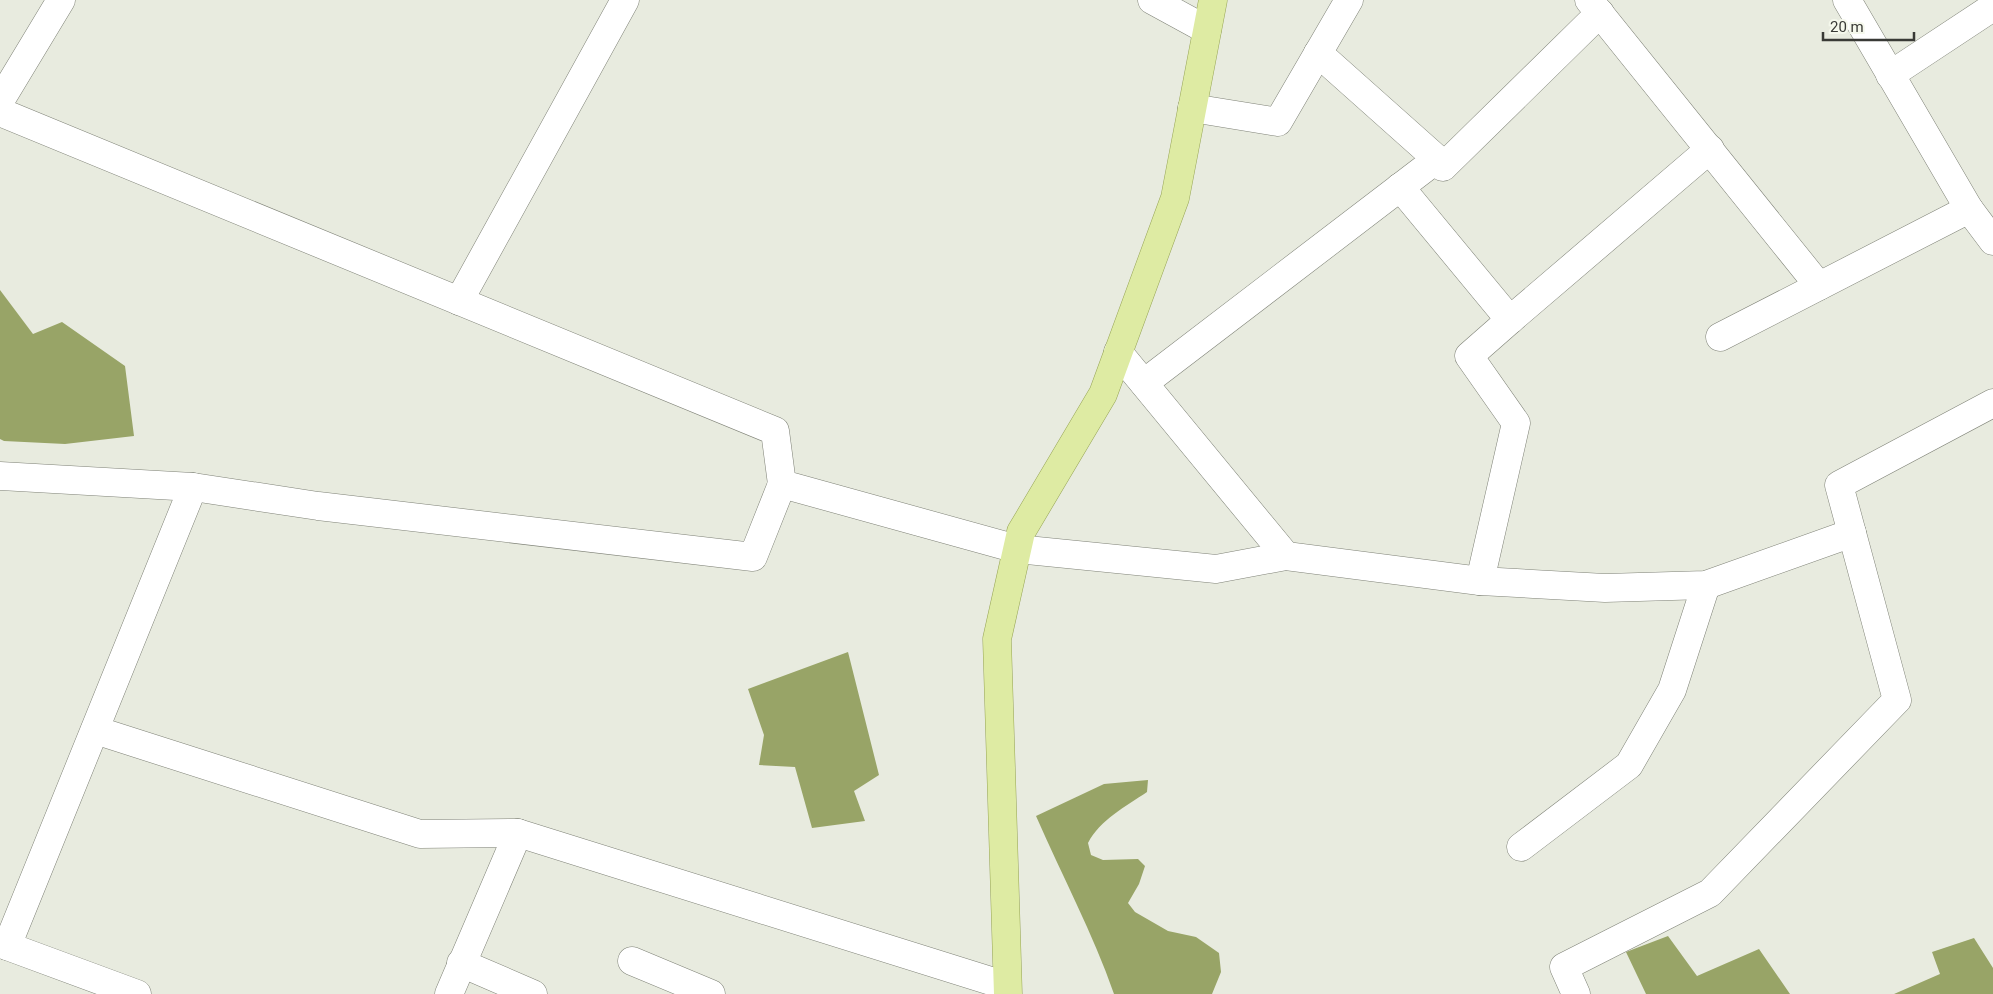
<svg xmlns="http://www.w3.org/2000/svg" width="1993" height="994" font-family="Roboto,sans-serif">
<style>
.water{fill:#98a467}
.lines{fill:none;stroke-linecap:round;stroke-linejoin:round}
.street-casing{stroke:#7f8277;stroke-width:29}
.primary-casing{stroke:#96a455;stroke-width:29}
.street{stroke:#fff;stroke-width:28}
.primary{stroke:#deeba3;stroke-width:28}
</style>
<rect width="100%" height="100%" fill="#e8ebdf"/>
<g class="water">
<path d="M0,290L33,334L62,322L125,366L134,436L65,444L4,441L0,439Z"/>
<path d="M848,652L879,775L854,791L865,821L812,828L795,767L759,765L764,735L748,689Z"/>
<path d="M1148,780L1147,792C1126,806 1100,820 1088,843L1091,855L1103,860L1138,859L1145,866L1139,884L1128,903L1135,912L1168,931L1196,937L1219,953L1221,972L1212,994H1114C1093,933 1062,876 1036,816L1104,784Z"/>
<path d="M1668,936L1697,976L1759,949L1790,994H1646L1626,952Z"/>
<path d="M1974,938L1993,968V994H1894L1940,974L1932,952Z"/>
</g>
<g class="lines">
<g class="street-casing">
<g id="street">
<path d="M1152,0L1207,30"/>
<path d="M1589,0L1819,286"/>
<path d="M1847,0L1969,209L1993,241"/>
<path d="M1890,75L1993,7"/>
<path d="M0,101L61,0"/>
<path d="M1192,108L1278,122L1349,0"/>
<path d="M0,112L775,431L782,484L1017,549L1216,569L1286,556L1480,581L1605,588L1706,585L1852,533"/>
<path d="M1437,159L1443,167L1600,13"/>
<path d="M1400,187L1510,320L1710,149"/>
<path d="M459,301L625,0"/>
<path d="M1720,337L1969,209"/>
<path d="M1118,352L1286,556"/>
<path d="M1144,383L1437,159L1318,53"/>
<path d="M0,476L193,487"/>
<path d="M1480,581L1516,423L1469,356L1510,320"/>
<path d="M95,730L420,834L518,833L1007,986"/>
<path d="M1521,847L1629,765L1672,690L1706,585"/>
<path d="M0,943L7,946L193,487L318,506L753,557L782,484"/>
<path d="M7,946L137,994"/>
<path d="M632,961L711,994"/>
<path d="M461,963L533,994"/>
<path d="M449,994L518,833"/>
<path d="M1576,994L1564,967L1710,893L1897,700L1839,485L1993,403"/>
</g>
</g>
<g class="primary-casing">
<path id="primary" d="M1008,994L997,639L1021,532L1103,394L1175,198L1213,0"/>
</g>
<use href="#street" class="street"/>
<use href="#primary" class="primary"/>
</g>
<path d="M1823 32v8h91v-8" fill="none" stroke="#393a36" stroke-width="2.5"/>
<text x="1830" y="32" font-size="15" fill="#393a36" stroke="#f5f8ec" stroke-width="4" paint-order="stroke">20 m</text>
</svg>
